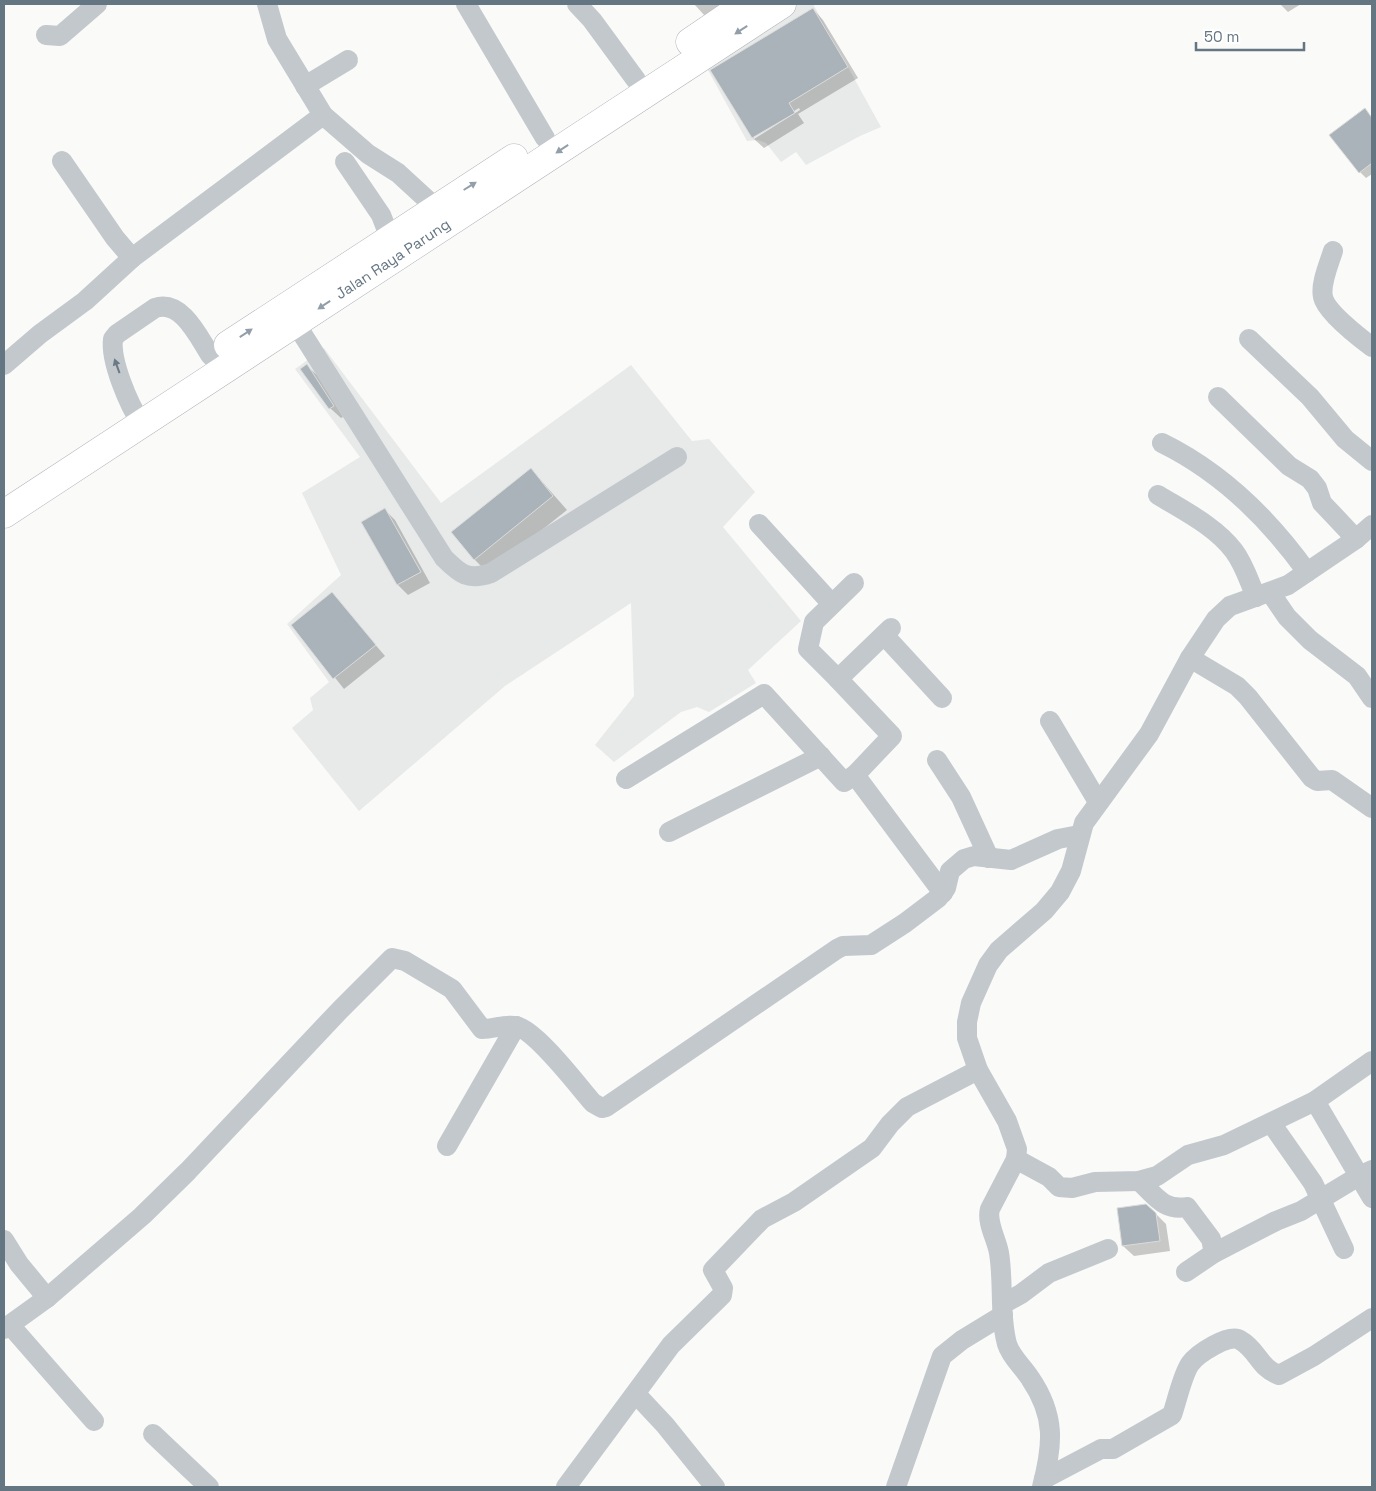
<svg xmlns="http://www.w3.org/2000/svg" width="1376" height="1491" font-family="'Space Grotesk',sans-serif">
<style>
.built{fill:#e8e9e9}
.shadow{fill:#0003}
.building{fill:#aab3b9;stroke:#dcdcda}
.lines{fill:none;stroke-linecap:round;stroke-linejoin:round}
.highway-casing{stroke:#b4b9bd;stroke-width:29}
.minor{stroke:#c3c8cc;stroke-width:20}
.highway{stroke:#fff;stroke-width:28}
.oneway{fill:#939fa8}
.oneway2{fill:#6a7a87}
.labels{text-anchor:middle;stroke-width:5;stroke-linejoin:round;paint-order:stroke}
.street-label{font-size:15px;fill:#657683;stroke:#fff}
</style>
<rect width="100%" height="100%" fill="#fafaf8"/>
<g class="built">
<path d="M791,4H813L881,127L860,136L806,165L796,152L781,162L766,143L758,140L747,141L704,63Z"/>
<path d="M324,348L441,503L631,365L692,441L709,439L755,492L723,527L801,621L748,670L756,683L709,712L697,707L681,712L614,762L595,745L634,696L631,603L505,686L359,811L292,728L313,710L310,698L329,682L287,624L341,575L302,493L360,457L295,369Z"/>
</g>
<g class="shadow">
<path d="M694,4H723L705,16Z"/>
<path d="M1280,4H1301L1288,12Z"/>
<path d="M813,9L823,20L858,78L798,114L804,123L764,148L754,139L800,110L799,108L754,136V139L712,70Z"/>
<path d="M1365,110L1372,117V174L1366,178L1360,172Z"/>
<path d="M307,366L318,376L343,417L341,418L330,408Z"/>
<path d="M531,469L567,510L488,573L474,559Z"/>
<path d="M385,510L395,520L430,583L408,595L398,585L363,522Z"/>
<path d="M332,594L385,656L344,689L293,625Z"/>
<path d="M1156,1214L1166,1224L1170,1251L1134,1256L1123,1246Z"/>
</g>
<g class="building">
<path d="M813,8L848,67L789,103L795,113L752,138L710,70Z"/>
<path d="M1365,108L1372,118V163L1359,173L1329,135Z"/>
<path d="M307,364L334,406L329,409L300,369Z"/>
<path d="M531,468L553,496L474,560L451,532Z"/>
<path d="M385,508L421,572L397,585L361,522Z"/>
<path d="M332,592L376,645L333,679L291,625Z"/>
<path d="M1146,1204L1156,1213L1160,1241L1122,1246L1117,1208Z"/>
</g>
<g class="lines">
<g class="highway-casing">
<g id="highway">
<path d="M690,42L746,4"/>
<path d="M228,345L514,158"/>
<path id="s1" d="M4,514L782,4"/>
</g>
</g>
<g class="minor">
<path d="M267,4L277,39L323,115L368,154L398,173L446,217"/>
<path d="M466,4L545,138"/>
<path d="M577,4L592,20L636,80"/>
<path d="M46,35L60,36L97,4"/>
<path d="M305,86L348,60"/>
<path d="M62,161L115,238L132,258L323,115"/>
<path d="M345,162L381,215L390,238"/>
<path d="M1333,251C1329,264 1320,284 1323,297C1326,312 1360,338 1372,347"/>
<path d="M296,324L444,558C460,574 468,581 491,573L677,457"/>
<path d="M1249,339L1310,397L1345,439L1372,461"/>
<path d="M4,365L40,334L85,301L132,258"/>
<path d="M1218,397L1289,466L1310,479L1317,488L1322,503L1356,539"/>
<path d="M141,423C129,405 110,361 113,339L117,334L155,308C182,299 199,338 211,356"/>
<path d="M1162,443C1221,472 1269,519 1307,572"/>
<path d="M1158,495C1184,511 1215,526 1234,551C1244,564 1249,581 1256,597"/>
<path d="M759,524L831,603"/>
<path d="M1270,592L1287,617L1310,640L1357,676L1372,698"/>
<path d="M891,628L838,679L892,736L855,775L943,893"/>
<path d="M884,635L942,698"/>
<path d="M1190,658L1237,686L1248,697L1312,778L1317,781L1332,780L1372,808"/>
<path d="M838,679L808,649L814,622L854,583"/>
<path d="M1050,721L1098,802"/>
<path d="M937,760L961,797L989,858"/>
<path d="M626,779L764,694L844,782L855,775"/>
<path d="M669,832L821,756"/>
<path d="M1315,1101L1372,1198"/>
<path d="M1271,1123L1313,1183L1344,1249"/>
<path d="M447,1146L516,1026"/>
<path d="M1016,1159L1049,1177L1059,1187L1072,1188L1095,1182L1139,1181L1157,1176L1188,1155L1224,1145L1315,1101L1372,1061"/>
<path d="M1139,1181C1156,1196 1163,1211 1187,1207L1211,1239L1214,1253"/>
<path d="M4,1240L19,1264L47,1298"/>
<path d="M1186,1272L1214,1253L1276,1221L1301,1211L1359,1176L1372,1170"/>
<path d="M1003,1304L1021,1294L1049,1273L1108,1249"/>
<path d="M10,1325L94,1421"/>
<path d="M4,1329L47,1298L142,1216L188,1171L340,1010L392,958L405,961L452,989L482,1029C494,1029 504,1024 516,1026C537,1031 578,1086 593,1103L602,1108L606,1107L837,949L843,946L871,945L905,923L938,898L946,888L950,871L964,859L974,856L1011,860L1058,839L1079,835"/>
<path d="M636,1394L665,1425L715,1487"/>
<path d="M153,1434L209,1487"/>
<path d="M1044,1479L1101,1449H1113L1172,1415C1177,1401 1182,1376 1190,1364C1197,1354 1229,1333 1240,1340C1258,1350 1259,1368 1279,1375L1314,1356L1372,1318"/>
<path d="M566,1487L671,1345L722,1295L723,1288L713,1270L762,1219L794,1202L872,1148L890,1124L907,1107L978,1070"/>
<path d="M896,1487L942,1356L962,1340L1003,1315"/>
<path d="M1042,1487C1053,1445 1056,1416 1030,1378C1023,1367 1011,1357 1007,1344C999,1314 1004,1283 999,1253C997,1240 986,1222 990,1209L1016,1159L1017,1149L1007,1121L978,1070L967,1038V1022L971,1003L988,965L999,950L1044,911L1060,892L1071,871L1084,823L1149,734L1190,658L1216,619L1230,606L1288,585L1356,539L1372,525"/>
</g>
<use href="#highway" class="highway"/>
</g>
<defs><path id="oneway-solid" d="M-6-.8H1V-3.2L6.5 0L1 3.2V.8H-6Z" transform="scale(1.25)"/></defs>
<g class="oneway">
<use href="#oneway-solid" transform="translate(741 30) rotate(147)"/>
<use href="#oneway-solid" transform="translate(562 149) rotate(146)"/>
<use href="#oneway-solid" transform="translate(470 186) rotate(-32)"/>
<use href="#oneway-solid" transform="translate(324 305) rotate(146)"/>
<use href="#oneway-solid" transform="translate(246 333) rotate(-33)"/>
</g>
<use class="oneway2" href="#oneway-solid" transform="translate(117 366) rotate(-110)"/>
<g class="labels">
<g class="street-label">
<text dy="5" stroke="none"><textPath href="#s1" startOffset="465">Jalan Raya Parung</textPath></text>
</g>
</g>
<rect width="1376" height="1491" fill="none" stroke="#657683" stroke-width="10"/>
<path d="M1196 42v8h108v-8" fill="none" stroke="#657683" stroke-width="2.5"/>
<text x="1204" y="42" font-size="15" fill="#657683" stroke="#ffffff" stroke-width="4" paint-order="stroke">50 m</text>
</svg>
